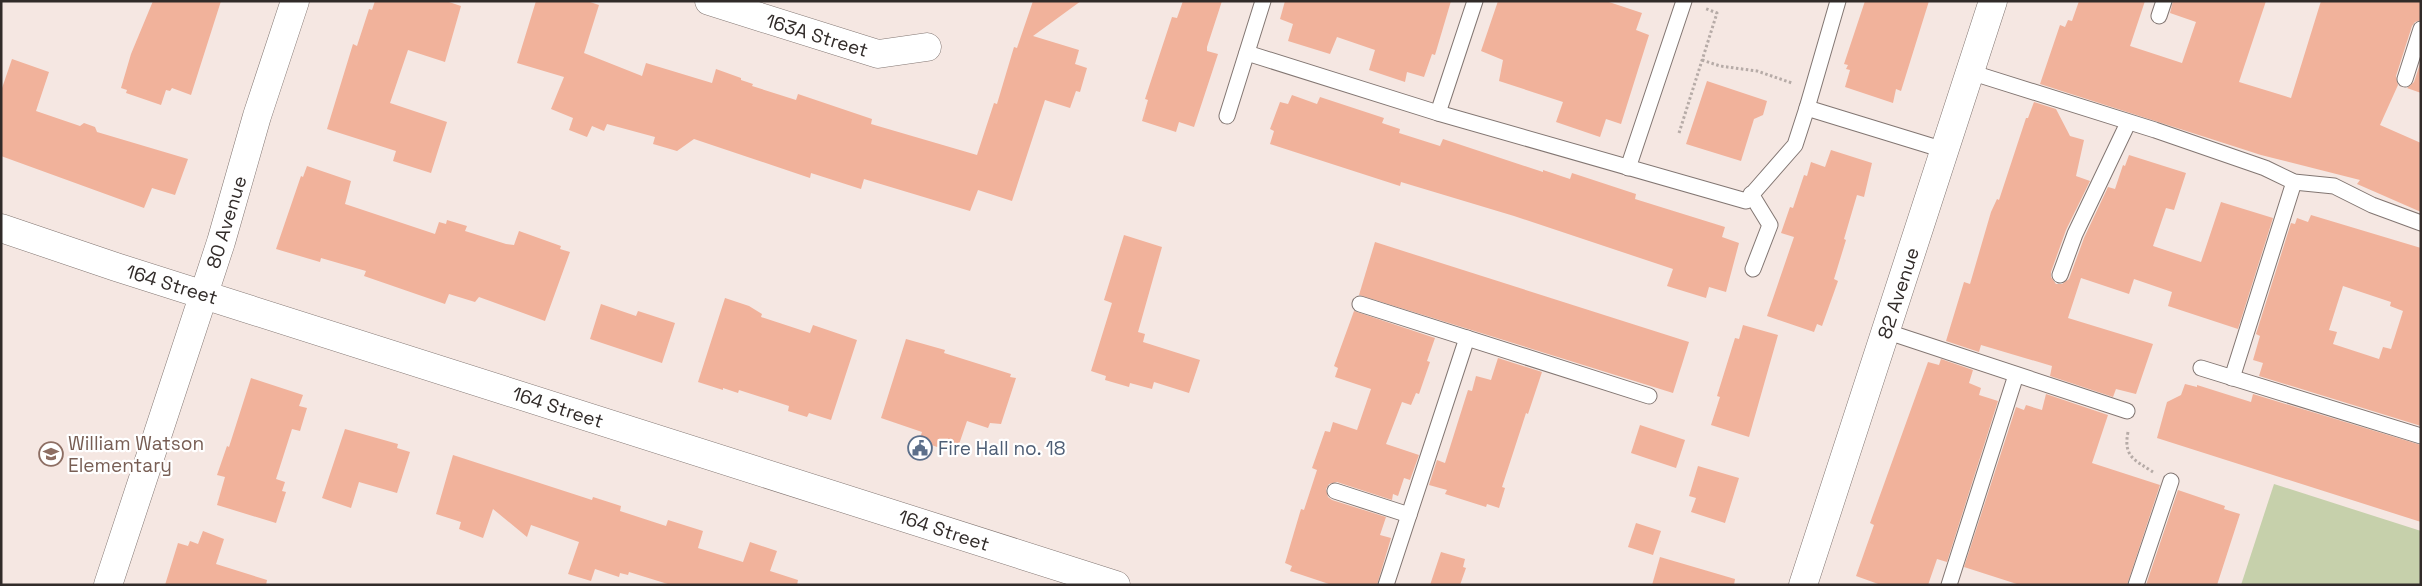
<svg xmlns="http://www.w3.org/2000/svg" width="2422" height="586" font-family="'Space Grotesk',sans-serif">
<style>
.green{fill:#c6d0ab}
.building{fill:#f1b29b;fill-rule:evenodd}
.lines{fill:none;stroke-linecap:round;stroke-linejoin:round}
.lane-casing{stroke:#827672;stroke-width:17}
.street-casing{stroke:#827672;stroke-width:29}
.secondary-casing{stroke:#827672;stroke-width:29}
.path{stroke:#b6aba7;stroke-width:3;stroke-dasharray:2.5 2.5;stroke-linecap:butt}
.lane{stroke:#fff;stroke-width:15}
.street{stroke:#fff;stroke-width:28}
.secondary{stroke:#fff;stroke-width:28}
.labels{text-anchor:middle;stroke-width:4.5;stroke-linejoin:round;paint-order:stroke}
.street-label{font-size:19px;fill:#312b29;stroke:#fff}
.education-label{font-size:19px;fill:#785e54;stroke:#fff;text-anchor:start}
.service-label{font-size:19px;fill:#4e5e75;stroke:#fff;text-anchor:start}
</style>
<rect width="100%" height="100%" fill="#f5e7e2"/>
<path class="green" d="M2274,484L2421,531V585H2241Z"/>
<g class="building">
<path d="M153,1H221L191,95L172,88L170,91L166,90L161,105L126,93L127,90L121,88L131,54Z"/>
<path d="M375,1H446L461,6L445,62L408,50L390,103L447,122L431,173L393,161L396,151L327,129L353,44L357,46L369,9L372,10Z"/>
<path d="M536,1H587L599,5L584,53L642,76L646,63L712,83L716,69L741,78V80L753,84L752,86L796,100L798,94L872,119L871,124L977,155L994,103L997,104L1014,47L1017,48L1033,1H1081L1033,36L1079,50L1075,64L1087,68L1080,92L1076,91L1070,108L1045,100L1012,201L978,190L970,211L864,179L861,189L811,173L810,178L694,139L677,151L653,144L655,137L607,124L604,131L592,126L587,137L569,130L573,118L551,109L564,77L517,63Z"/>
<path d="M1183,1H1222L1207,47V51L1218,54L1194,127L1179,122L1176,132L1142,121L1148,100L1145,99L1172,17L1177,18Z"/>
<path d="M1285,1H1451L1435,55L1432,54L1424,77L1407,72L1405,82L1369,70L1375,50L1337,37L1330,54L1288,41L1293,24L1280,19Z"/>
<path d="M1498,1H1606L1642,13L1636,30L1649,35L1621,124L1606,119L1600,137L1556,122L1563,102L1499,81L1503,60L1481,51Z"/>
<path d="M1865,1H1929L1901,91L1896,89L1893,103L1845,87L1850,70L1846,69L1848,65L1844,64Z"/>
<path d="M2079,1H2145L2130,46L2182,63L2196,22L2170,13L2173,1H2266L2239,82L2291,98L2321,1H2421V20L2415,22L2412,26L2396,76L2398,85L2380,125L2421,143V212L2357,184L2360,180L2261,155L2040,84L2060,25L2065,27L2068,20L2072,21Z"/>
<path d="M12,59L49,72L36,111L80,126L84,123L95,127L97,132L188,159L175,195L152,188L144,208L1,156V91Z"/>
<path d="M2421,61V93L2407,88L2414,82Z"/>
<path d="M1707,81L1767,101L1763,115L1754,119L1741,161L1686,144Z"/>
<path d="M1292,95L1317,104L1320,97L1384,118L1382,123L1400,129L1399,133L1440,146L1443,139L1543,172V170L1570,179L1572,173L1636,194L1635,199L1725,227L1722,237L1739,243L1726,292L1709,287L1706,298L1667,286L1673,269L1514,216L1401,182L1400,186L1270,144L1274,131L1270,129L1280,102L1288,104Z"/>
<path d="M2034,102L2056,109L2070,136L2084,140L2076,176L2090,181L2066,230L2051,272V277L2056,284H2062L2069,279L2084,238L2108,187L2115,189L2123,165L2125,166L2129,155L2186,173L2174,210L2166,208L2153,246L2201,262L2221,202L2273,218L2238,329L2168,306L2172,292L2134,279L2129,294L2081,278L2068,318L2153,344L2136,394L2116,389L2113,397L2050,376L2052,366L1981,345L1979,352L1946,341L1964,282L1970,284L1991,212L1997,199L1999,200L2026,118H2028Z"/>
<path d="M1831,150L1872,163L1864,197L1857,195L1844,239L1846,240L1834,279L1838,281L1822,326L1817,324L1814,332L1767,316L1794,237L1781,233L1790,207L1793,208L1804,175L1807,176L1811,162L1825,167Z"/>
<path d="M307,166L351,181L345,204L435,234L439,222L446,224L447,220L467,226L465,231L506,244L514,245L519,231L561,246L560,249L570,252L545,321L479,297L475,302L449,294L445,304L364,276L366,271L321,258L320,262L276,249L301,176L303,177Z"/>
<path d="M2311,215L2421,248V426L2259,376L2263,363L2253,360L2260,336L2256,334L2291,223L2295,224L2297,218L2308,222ZM2343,286L2391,302L2390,306L2403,311L2391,349L2383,347L2379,359L2333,344L2337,332L2329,330Z"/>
<path d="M1124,235L1162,247L1138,332L1145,334L1143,342L1200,360L1189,393L1154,382L1152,389L1130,383L1129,387L1105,380L1106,376L1091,371L1112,303L1104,300Z"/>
<path d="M1375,242L1689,342L1673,393L1359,295Z"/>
<path d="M725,298L749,306L762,314L761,317L810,333L813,325L857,340L831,420L809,413L807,417L788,411L789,406L739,390L738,393L723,388V390L698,382Z"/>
<path d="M601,304L636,316L638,311L675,323L662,363L590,339Z"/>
<path d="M1354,311L1435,338L1427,361L1430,362L1419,394L1416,393L1411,405L1402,402L1386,444L1419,455L1410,480L1404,478L1398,496L1393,494L1392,500L1337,482L1329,484L1326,489L1328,497L1332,500L1386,517L1380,535L1391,538L1377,585H1332L1290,571L1292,566L1285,563L1301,509L1304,510L1317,470L1312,468L1325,431L1330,432L1333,422L1357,430L1371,389L1335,377L1338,368L1334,366Z"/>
<path d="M1743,325L1778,335L1749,437L1711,425L1720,397L1717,396L1735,338L1739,339Z"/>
<path d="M906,339L945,350L944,353L1011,374L1010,377L1016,378L1001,424L990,423L988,428L967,421L957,450L952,449L951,452L926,443L927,440L920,438L922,432L881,418Z"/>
<path d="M1498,358L1542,372L1528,414L1526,413L1502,487L1505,488L1499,508L1487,504L1486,507L1445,494L1447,490L1429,485L1437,460L1445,463L1468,390L1472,391L1476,376L1491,380Z"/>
<path d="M1941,359L1973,370L1969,383L1981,388L1979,395L1998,401L1947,562L1937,559L1928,585H1881L1856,576L1874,525L1870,523L1928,362L1939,365Z"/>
<path d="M251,378L303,395L299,406L307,408L300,431L292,429L276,479L285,482L282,491L286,492L276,523L217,505L225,477L217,475L227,446L229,447Z"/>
<path d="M2185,384L2197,387V385L2251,402L2253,394L2421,445V522L2157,438L2167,402L2181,395Z"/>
<path d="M2046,394L2108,415L2092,463L2160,485L2127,585H2020L1964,567L2016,407L2024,410L2026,405L2042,410Z"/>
<path d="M1640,425L1685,440L1676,468L1631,453Z"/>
<path d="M345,429L398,444L397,448L410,452L397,493L359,482L351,508L322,498Z"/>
<path d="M453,455L592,500L593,497L621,506L620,511L666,526L668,520L703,531L698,548L743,562L750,542L777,551L770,571L798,580L797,585H671L629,572L628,575L620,573L619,577L595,569L591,581L568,574L579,542L531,525L527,537L493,509L483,538L459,529L461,522L436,514Z"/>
<path d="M1698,466L1739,478L1725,523L1691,512L1696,498L1689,496Z"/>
<path d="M2178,490L2225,506L2224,509L2240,514L2217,585H2146Z"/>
<path d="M1636,523L1661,531L1653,555L1628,547Z"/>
<path d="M203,531L224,539L216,564L267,580L266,585H165L178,543L188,546L190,541L198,544Z"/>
<path d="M1441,552L1465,559L1463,567L1466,568L1460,585H1430Z"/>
<path d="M1660,557L1735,579L1734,585H1652Z"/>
</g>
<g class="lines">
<g class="lane-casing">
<g id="lane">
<path d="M1838,1L1807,108L1944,150"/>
<path d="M2159,16L2164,1"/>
<path d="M1247,53L1438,113L1746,201L1795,145L1807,108"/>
<path d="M1970,72L2155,130L2265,168L2294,182L2334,186L2372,205L2421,223"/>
<path d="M2405,79L2421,29"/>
<path d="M1438,113L1475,1"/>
<path d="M1227,116L1263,1"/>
<path d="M1628,168L1684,1"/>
<path d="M1751,194L1770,225L1753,269"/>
<path d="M2060,275L2075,234L2128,123"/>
<path d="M1360,304L1649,396"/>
<path d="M1885,331L2127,411"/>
<path d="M2201,368L2421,436"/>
<path d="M2232,378L2294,182"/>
<path d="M1335,491L1409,515"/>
<path d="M1386,585L1467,338"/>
<path d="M1949,585L2016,375"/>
<path d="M2136,585L2171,481"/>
</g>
</g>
<g class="street-casing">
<path id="street" d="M709,1L878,54L927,47"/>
</g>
<g class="secondary-casing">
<g id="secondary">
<path d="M1,228L116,267L1116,585"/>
<path d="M108,585L221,242L257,116L295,1"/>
<path d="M1803,585L1993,1"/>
</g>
</g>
<g class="path">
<path d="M1702,60L1720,66L1757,71L1792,83"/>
<path d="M1679,133L1717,13L1704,8"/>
<path d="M2128,432C2123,457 2135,460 2153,472"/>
</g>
<use href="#lane" class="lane"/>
<use href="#street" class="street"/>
<use href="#secondary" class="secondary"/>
</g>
<defs>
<g id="civic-ring" transform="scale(1.25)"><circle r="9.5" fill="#fff" stroke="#5c6f8a" stroke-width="1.5"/><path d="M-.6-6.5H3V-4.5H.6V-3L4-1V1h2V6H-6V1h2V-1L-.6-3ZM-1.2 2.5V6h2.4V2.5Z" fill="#5c6f8a"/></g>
<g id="school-ring" transform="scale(1.25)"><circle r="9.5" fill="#fff" stroke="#8d6e63" stroke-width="1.5"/><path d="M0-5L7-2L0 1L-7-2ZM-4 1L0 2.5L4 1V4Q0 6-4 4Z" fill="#8d6e63"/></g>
</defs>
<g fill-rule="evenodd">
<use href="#civic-ring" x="920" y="448"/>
<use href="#school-ring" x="51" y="454"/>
</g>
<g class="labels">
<g class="street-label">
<text transform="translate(817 35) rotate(17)" y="7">163A Street</text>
<text transform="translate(226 222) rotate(-73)" y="7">80 Avenue</text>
<text transform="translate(172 284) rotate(17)" y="7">164 Street</text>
<text transform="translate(1898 293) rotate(-72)" y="7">82 Avenue</text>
<text transform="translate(558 407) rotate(18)" y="7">164 Street</text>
<text transform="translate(944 530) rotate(18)" y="7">164 Street</text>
</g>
<g class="education-label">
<text x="68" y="450">William Watson<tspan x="68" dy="22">Elementary</tspan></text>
</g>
<g class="service-label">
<text x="938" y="455">Fire Hall no. 18</text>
</g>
</g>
<rect width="2422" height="586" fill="none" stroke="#312b29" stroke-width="5"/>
</svg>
